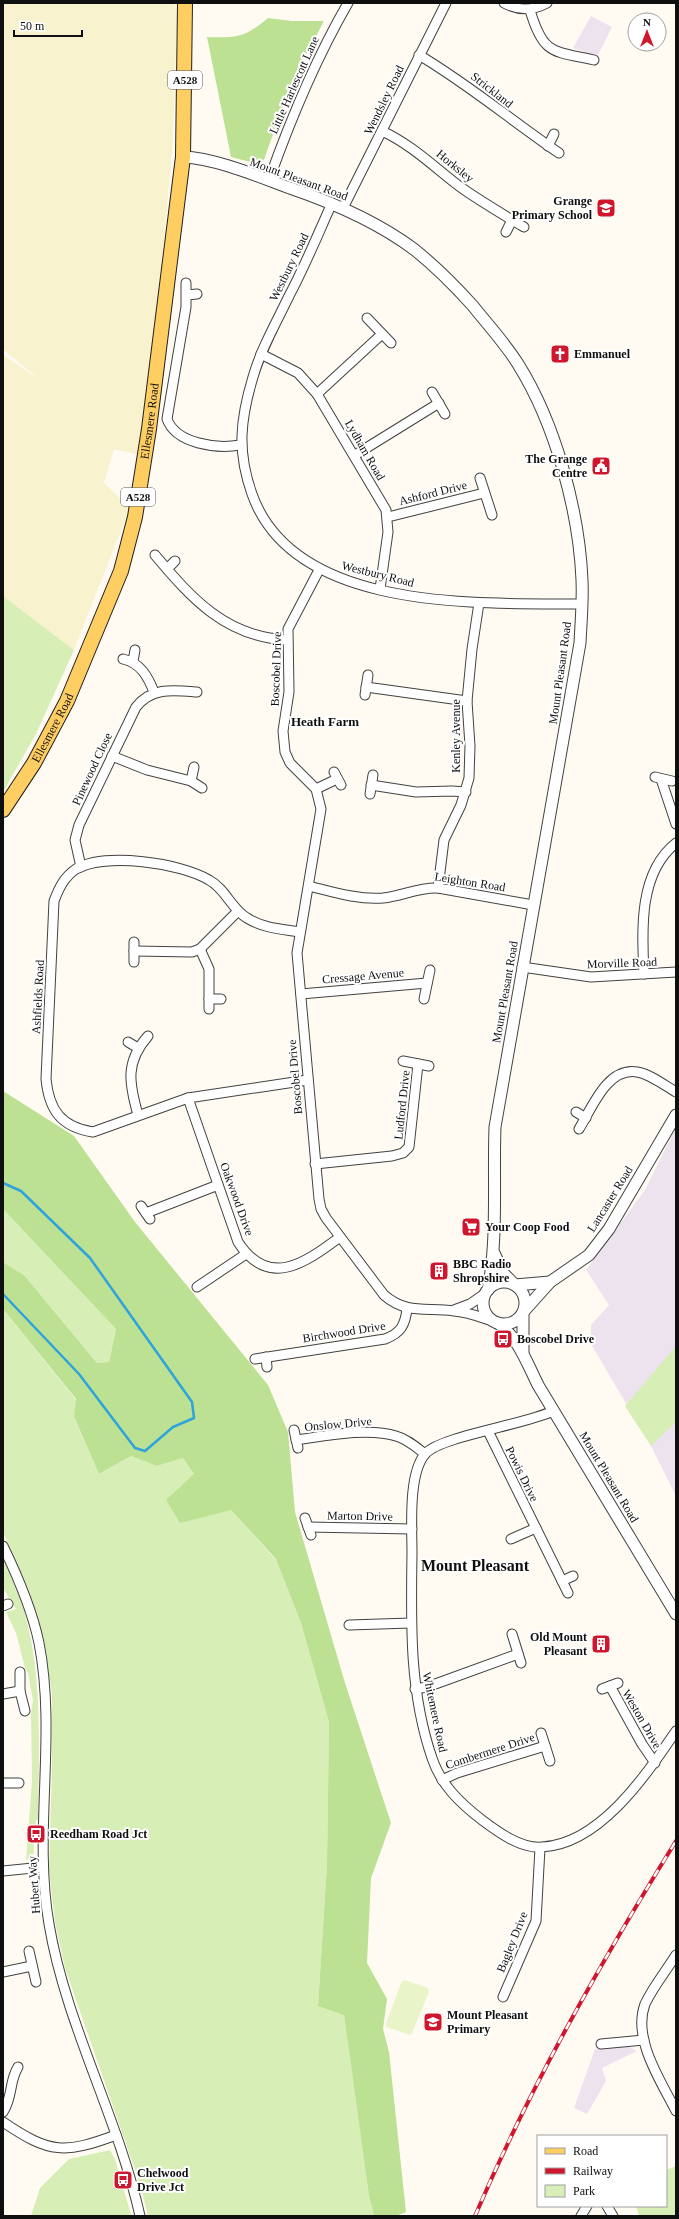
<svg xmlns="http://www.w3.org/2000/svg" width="679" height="2219" font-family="'Times New Roman',serif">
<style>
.industrial{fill:#ede3ef}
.farmland{fill:#f9f2ce}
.green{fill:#d7efb6}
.forest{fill:#bce193}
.pitch{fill:#e9f5c9}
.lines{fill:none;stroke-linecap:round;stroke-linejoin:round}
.stream{stroke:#2ea3dc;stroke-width:2.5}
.minor-casing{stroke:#424242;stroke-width:11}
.tertiary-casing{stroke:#424242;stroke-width:13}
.primary-casing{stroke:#202020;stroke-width:16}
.minor{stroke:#fff;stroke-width:9}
.tertiary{stroke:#fff;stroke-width:11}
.primary{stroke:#ffce62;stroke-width:14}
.rail-casing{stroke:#d0162c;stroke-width:4}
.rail{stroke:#fff;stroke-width:2.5;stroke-dasharray:8;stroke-linecap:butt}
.labels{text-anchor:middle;stroke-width:4;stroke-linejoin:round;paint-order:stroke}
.shield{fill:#fff;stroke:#575757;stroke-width:1}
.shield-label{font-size:11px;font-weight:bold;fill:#0f0f0f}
.street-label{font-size:12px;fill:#0f0f0f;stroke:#fff}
.poi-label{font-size:12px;font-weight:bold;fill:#0f0f0f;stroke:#fff;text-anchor:start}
.neighbourhood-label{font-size:13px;font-weight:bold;fill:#0f0f0f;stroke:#fff}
.district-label{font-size:16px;font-weight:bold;fill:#0f0f0f;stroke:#fff}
</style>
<rect width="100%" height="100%" fill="#fffbf2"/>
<g class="industrial">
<path d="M591,16L612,27L597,57L573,48Z"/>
<path d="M676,1127V1496L651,1446L591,1344V1325L609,1305L586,1270L645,1190Z"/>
<path d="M626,2045L637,2051L602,2068L606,2081L587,2114L574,2108L595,2049Z"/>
</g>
<path class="farmland" d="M3,3H175L177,15L173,141L164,242L140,455L114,449L104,483L130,508L74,650L3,596V355L40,380L3,349Z"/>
<g class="green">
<path d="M3,596L74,650L36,734L3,792Z"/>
<path d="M3,1209L116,1329L109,1362L97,1363L24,1275L3,1262Z"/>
<path d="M3,1309L76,1400L74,1418L99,1474L131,1456L157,1466L183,1458L194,1474L231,1510L277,1561L301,1623L329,1722L327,1864L318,2006L344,2014L369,2196L374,2216H148L141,2187L65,1968L55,1922L49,1870L52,1765V1693L41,1629L28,1588L3,1532Z"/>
<path d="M675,1347L676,1422L651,1446L625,1406Z"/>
<path d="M3,1558C46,1639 39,1731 38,1820H36L35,1829L33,1830L34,1853L26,1861L32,1780L31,1714L33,1701L28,1673L25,1668L16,1633L6,1612L16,1609L3,1588Z"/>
<path d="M110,2150L115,2159L131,2215L31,2216L40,2188L69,2159Z"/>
<path d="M676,2166V2216H639L636,2206H666V2170Z"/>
</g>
<g class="forest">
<path d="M268,18L292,21H324L292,81L262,165L231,157L207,37C238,38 244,38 268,18Z"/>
<path d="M3,1091L74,1136L135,1222L268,1385L288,1432L295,1512L345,1683L391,1823L371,1878L367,1963L387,1999L383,2029L389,2052L406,2212L396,2216H374L369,2196L344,2015L318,2006L327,1864L329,1722L301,1623L276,1559L231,1510L180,1523L166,1500L194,1474L183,1458L157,1466L131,1456L99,1474L74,1417L76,1399L3,1309V1262L24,1275L97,1363L109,1362L116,1329L3,1209Z"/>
</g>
<path class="pitch" d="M405,1980L428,1988L429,1992L412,2033L410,2035L386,2027V2023L402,1981Z"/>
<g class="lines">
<path class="stream" d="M3,1183L21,1191L90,1258L192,1402L194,1418L173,1427L145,1451L135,1448L79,1374L3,1294"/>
<g class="minor-casing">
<g id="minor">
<path d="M504,3C519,11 532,11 547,3"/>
<path d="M530,10C543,55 553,51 594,60"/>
<path d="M419,55C468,84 512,121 559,153"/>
<path d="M382,131C412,145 433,166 459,186C480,201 502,214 524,227"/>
<path d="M548,146L554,134"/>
<path d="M269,180C291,118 315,60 348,3"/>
<path d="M332,203C318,234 305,266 289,296C276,323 261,349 253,377C240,420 237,452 252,494C294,613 481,603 582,604"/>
<path d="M343,208L446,3"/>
<path d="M506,232L512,220"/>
<path d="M186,283V307L167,419C176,444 217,449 240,445"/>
<path d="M187,295L197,294"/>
<path d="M367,318L391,343"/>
<path d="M261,354L298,373L317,394L386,510L388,532L380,589"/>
<path d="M432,392L445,414"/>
<path d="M317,394L382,334"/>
<path d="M355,455L439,403"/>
<path d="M480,478L492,515"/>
<path d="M388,517L484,493"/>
<path d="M155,555C192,599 226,637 287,640"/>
<path d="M167,569L175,561"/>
<path d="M319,570L288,629L289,692L283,731L285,752L290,763L316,789L321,809L297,953L319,1199L321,1209L326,1218L384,1295C407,1315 427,1307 454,1311C469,1312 482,1318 496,1322"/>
<path d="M123,659C141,663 148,677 154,692"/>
<path d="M133,661L135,650"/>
<path d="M366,687L467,701"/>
<path d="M365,695L368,675"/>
<path d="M112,756L147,770L191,781L202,788"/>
<path d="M334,772L341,785"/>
<path d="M655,777L672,781"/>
<path d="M661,779L676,824"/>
<path d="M191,781L194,767"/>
<path d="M371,785L416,792L452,791L466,792"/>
<path d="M316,789L337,779"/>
<path d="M370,794L373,775"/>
<path d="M81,867L75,840L79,825L136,707C152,687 173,690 197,692"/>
<path d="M309,886C333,892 358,900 383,898C402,896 419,887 438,888L533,905"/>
<path d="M438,888L444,840L461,805L469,778L470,746L467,701L472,649L479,603"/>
<path d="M299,932C281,929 263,928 247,918C231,909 226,889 209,880C181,863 105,852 76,869C64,877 59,888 54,901L46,1079C49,1110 61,1127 93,1132L188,1098L308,1080"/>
<path d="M134,942V962"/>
<path d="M200,949L209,969V1009"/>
<path d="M134,951L192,952L200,949L238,911"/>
<path d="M522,967L591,977L676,972"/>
<path d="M644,974C642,932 638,873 676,843"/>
<path d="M301,994L427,983"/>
<path d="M209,999H221"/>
<path d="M424,999L430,970"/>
<path d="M128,1042L138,1048"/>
<path d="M403,1061L429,1066"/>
<path d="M188,1098L238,1242C269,1290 306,1262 340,1237"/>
<path d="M576,1112L586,1118"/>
<path d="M138,1115C129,1083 125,1062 148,1036"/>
<path d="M579,1129C592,1108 607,1067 637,1072C650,1074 664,1085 676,1092"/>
<path d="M315,1164L392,1156L403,1153L409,1147L418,1064"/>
<path d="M141,1206L150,1219"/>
<path d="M146,1213L218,1185"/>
<path d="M197,1287L246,1254"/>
<path d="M454,1310L470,1304L486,1293"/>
<path d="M266,1357L267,1367"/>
<path d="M255,1359L385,1339C401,1333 405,1325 407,1309"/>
<path d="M553,1411C524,1425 441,1436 425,1454C408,1474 412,1527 412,1553C411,1622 409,1691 432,1758C441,1785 460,1803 482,1820C498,1832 521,1849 542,1847C600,1844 646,1775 676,1731"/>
<path d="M294,1430L298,1448"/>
<path d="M488,1431L568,1593"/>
<path d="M296,1440C325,1436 368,1427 396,1436C407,1439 416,1447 425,1454"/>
<path d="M305,1518L311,1535"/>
<path d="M308,1527L412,1529"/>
<path d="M511,1539L536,1528"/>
<path d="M3,1546C18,1577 32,1609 39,1643C57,1736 33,1832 49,1924C66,2025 118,2117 140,2216"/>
<path d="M562,1581L573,1576"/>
<path d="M3,1606L8,1604"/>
<path d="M349,1625L411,1623"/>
<path d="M512,1634L521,1663"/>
<path d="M20,1672V1691L25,1711"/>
<path d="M610,1686L642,1744L655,1763"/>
<path d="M415,1689L427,1687L518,1654"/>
<path d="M602,1689L618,1683"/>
<path d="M3,1694L20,1691"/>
<path d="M541,1733L550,1761"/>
<path d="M442,1780L457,1773L545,1746"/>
<path d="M3,1783H19"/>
<path d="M3,1871L43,1867"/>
<path d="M29,1951L36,1982"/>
<path d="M676,1955C666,1971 653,1987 645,2004C632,2039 661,2081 676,2111"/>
<path d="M3,1972L32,1966"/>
<path d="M503,1997L536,1921L540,1848"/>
<path d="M601,2044L644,2040"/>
<path d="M3,2112C13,2097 9,2081 18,2067"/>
<path d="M3,2122C50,2154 65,2154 116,2135"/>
<path d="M607,2206L613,2216"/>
<path d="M581,2216L587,2206"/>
</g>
</g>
<g class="tertiary-casing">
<g id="tertiary">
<path d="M183,157C215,158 260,177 290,188C334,203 378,222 415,250C436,267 455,286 473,306C488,325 505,343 518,364C555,423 579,510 582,580C583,601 581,622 580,643L495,1127C493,1180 498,1239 488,1290"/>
<path d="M494,1253L504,1274L514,1284"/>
<circle cx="504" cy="1303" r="21"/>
<path d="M515,1285L550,1282"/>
<path d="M524,1311L550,1282L589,1255L609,1229L676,1115"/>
<path d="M498,1323C519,1339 527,1363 538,1385L676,1614"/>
<path d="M523,1352V1313"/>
</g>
</g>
<g class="primary-casing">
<g id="primary">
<path id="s1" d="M3,810L34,763L67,701L121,571L135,517L149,429L183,157L185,3"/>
</g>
</g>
<use href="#minor" class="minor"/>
<use href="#tertiary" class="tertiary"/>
<use href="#primary" class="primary"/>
<g class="rail-casing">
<path id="rail" d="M475,2216C531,2085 601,1962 676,1841"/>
</g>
<use href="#rail" class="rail"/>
</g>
<defs>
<g id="school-square" transform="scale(1)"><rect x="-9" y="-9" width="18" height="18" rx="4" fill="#d0162c" stroke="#fff"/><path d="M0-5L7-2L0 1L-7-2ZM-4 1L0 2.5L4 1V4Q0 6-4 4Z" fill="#fff"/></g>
<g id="church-square" transform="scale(1)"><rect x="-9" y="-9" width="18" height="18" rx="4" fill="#d0162c" stroke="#fff"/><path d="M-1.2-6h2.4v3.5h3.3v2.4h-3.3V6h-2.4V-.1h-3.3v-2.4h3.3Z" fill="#fff"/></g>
<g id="civic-square" transform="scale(1)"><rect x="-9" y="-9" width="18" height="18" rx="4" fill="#d0162c" stroke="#fff"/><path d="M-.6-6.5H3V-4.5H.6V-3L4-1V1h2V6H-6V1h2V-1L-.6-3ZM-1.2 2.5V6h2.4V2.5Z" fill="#fff"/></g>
<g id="supermarket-square" transform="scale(1)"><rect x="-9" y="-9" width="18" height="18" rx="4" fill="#d0162c" stroke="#fff"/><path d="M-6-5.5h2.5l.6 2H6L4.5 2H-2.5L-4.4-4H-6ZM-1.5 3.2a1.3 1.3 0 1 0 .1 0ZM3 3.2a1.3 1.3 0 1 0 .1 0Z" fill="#fff"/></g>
<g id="building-square" transform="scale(1)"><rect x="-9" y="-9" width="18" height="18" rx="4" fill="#d0162c" stroke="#fff"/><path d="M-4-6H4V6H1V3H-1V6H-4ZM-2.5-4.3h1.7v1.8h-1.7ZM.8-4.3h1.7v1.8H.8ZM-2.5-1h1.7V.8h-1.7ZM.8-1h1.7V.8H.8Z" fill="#fff"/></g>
<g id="bus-square" transform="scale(1)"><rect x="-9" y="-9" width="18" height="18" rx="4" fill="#d0162c" stroke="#fff"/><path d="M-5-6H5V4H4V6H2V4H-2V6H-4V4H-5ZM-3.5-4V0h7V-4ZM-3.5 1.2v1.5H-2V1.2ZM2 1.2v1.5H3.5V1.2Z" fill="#fff"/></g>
</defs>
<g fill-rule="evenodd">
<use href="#school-square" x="606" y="208"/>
<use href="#church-square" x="560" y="354"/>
<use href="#civic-square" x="601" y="466"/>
<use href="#supermarket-square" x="471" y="1227"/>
<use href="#building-square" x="439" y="1271"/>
<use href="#bus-square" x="503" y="1339"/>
<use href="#building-square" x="601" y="1644"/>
<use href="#bus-square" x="36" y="1834"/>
<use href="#school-square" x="433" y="2022"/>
<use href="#bus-square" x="123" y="2180"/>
</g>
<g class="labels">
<g class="shield">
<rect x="168" y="71" width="34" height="18" rx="3"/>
<rect x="121" y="488" width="34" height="18" rx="3"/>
</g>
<g class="shield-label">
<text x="185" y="84">A528</text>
<text x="138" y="501">A528</text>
</g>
<g class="street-label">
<text transform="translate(294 85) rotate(-66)" y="4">Little Harlescott Lane</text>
<text transform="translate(492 90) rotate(38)" y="4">Strickland</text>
<text transform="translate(384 100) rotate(-64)" y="4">Wendsley Road</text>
<text transform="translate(455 166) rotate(39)" y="4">Horksley</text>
<text transform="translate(299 179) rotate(20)" y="4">Mount Pleasant Road</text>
<text transform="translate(289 267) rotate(-64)" y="4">Westbury Road</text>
<text dy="4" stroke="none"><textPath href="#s1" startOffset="420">Ellesmere Road</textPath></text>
<text transform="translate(365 450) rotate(60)" y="4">Lydham Road</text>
<text transform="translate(433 493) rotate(-14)" y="4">Ashford Drive</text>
<text transform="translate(378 574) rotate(14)" y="4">Westbury Road</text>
<text transform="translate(276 669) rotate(-88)" y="4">Boscobel Drive</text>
<text transform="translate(560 673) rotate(-82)" y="4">Mount Pleasant Road</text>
<text dy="4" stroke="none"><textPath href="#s1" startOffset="96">Ellesmere Road</textPath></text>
<text transform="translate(456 736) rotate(-90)" y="4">Kenley Avenue</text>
<text transform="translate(92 769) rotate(-65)" y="4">Pinewood Close</text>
<text transform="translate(470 882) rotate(9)" y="4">Leighton Road</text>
<text transform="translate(622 963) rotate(-2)" y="4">Morville Road</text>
<text transform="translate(363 976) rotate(-5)" y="4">Cressage Avenue</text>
<text transform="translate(505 992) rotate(-80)" y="4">Mount Pleasant Road</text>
<text transform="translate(38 997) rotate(-87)" y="4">Ashfields Road</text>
<text transform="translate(295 1077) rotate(-95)" y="4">Boscobel Drive</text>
<text transform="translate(402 1105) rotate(-84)" y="4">Ludford Drive</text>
<text transform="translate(237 1199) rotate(70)" y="4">Oakwood Drive</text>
<text transform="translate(610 1199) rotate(-58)" y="4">Lancaster Road</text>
<text transform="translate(344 1332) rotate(-9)" y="4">Birchwood Drive</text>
<text transform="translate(338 1424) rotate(-5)" y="4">Onslow Drive</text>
<text transform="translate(522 1474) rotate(64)" y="4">Powis Drive</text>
<text transform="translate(609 1477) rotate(59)" y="4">Mount Pleasant Road</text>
<text transform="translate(360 1516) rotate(1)" y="4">Marton Drive</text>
<text transform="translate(435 1712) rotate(78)" y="4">Whitemere Road</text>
<text transform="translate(642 1719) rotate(60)" y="4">Weston Drive</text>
<text transform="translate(490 1751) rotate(-18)" y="4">Combermere Drive</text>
<text transform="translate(34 1885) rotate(-94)" y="4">Hubert Way</text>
<text transform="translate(512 1942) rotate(-68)" y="4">Bagley Drive</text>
</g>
<g class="poi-label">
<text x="592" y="205" text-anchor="end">Grange<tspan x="592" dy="14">Primary School</tspan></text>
<text x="574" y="358">Emmanuel</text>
<text x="587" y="463" text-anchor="end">The Grange<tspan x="587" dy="14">Centre</tspan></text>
<text x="485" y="1231">Your Coop Food</text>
<text x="453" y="1268">BBC Radio<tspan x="453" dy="14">Shropshire</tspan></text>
<text x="517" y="1343">Boscobel Drive</text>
<text x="587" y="1641" text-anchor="end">Old Mount<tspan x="587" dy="14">Pleasant</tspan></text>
<text x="50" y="1838">Reedham Road Jct</text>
<text x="447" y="2019">Mount Pleasant<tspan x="447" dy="14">Primary</tspan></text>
<text x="137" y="2177">Chelwood<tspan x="137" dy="14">Drive Jct</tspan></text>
</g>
<g class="neighbourhood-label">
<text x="325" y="726">Heath Farm</text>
</g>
<g class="district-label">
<text x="475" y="1571">Mount Pleasant</text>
</g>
</g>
<rect width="679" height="2219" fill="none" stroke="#0f0f0f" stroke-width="8"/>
<rect x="537" y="2135" width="130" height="72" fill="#ffffff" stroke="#9f9f9f"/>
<rect x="545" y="2148" width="20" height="6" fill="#ffce62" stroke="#9f9f9f"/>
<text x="573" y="2155" font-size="12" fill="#0f0f0f">Road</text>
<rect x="545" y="2168" width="20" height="6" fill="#d0162c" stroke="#9f9f9f"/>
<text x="573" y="2175" font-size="12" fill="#0f0f0f">Railway</text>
<rect x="545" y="2185" width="20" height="12" fill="#d7efb6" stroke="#9f9f9f"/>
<text x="573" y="2195" font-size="12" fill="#0f0f0f">Park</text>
<g transform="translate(647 32)"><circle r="19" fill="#ffffff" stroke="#9f9f9f"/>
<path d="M0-3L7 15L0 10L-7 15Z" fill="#d0162c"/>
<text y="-6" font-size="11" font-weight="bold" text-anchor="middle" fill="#0f0f0f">N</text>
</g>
<path d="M14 30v6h68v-6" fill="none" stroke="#0f0f0f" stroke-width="2"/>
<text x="20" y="30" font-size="12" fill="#0f0f0f" stroke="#ffffff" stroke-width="3" paint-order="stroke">50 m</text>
</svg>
